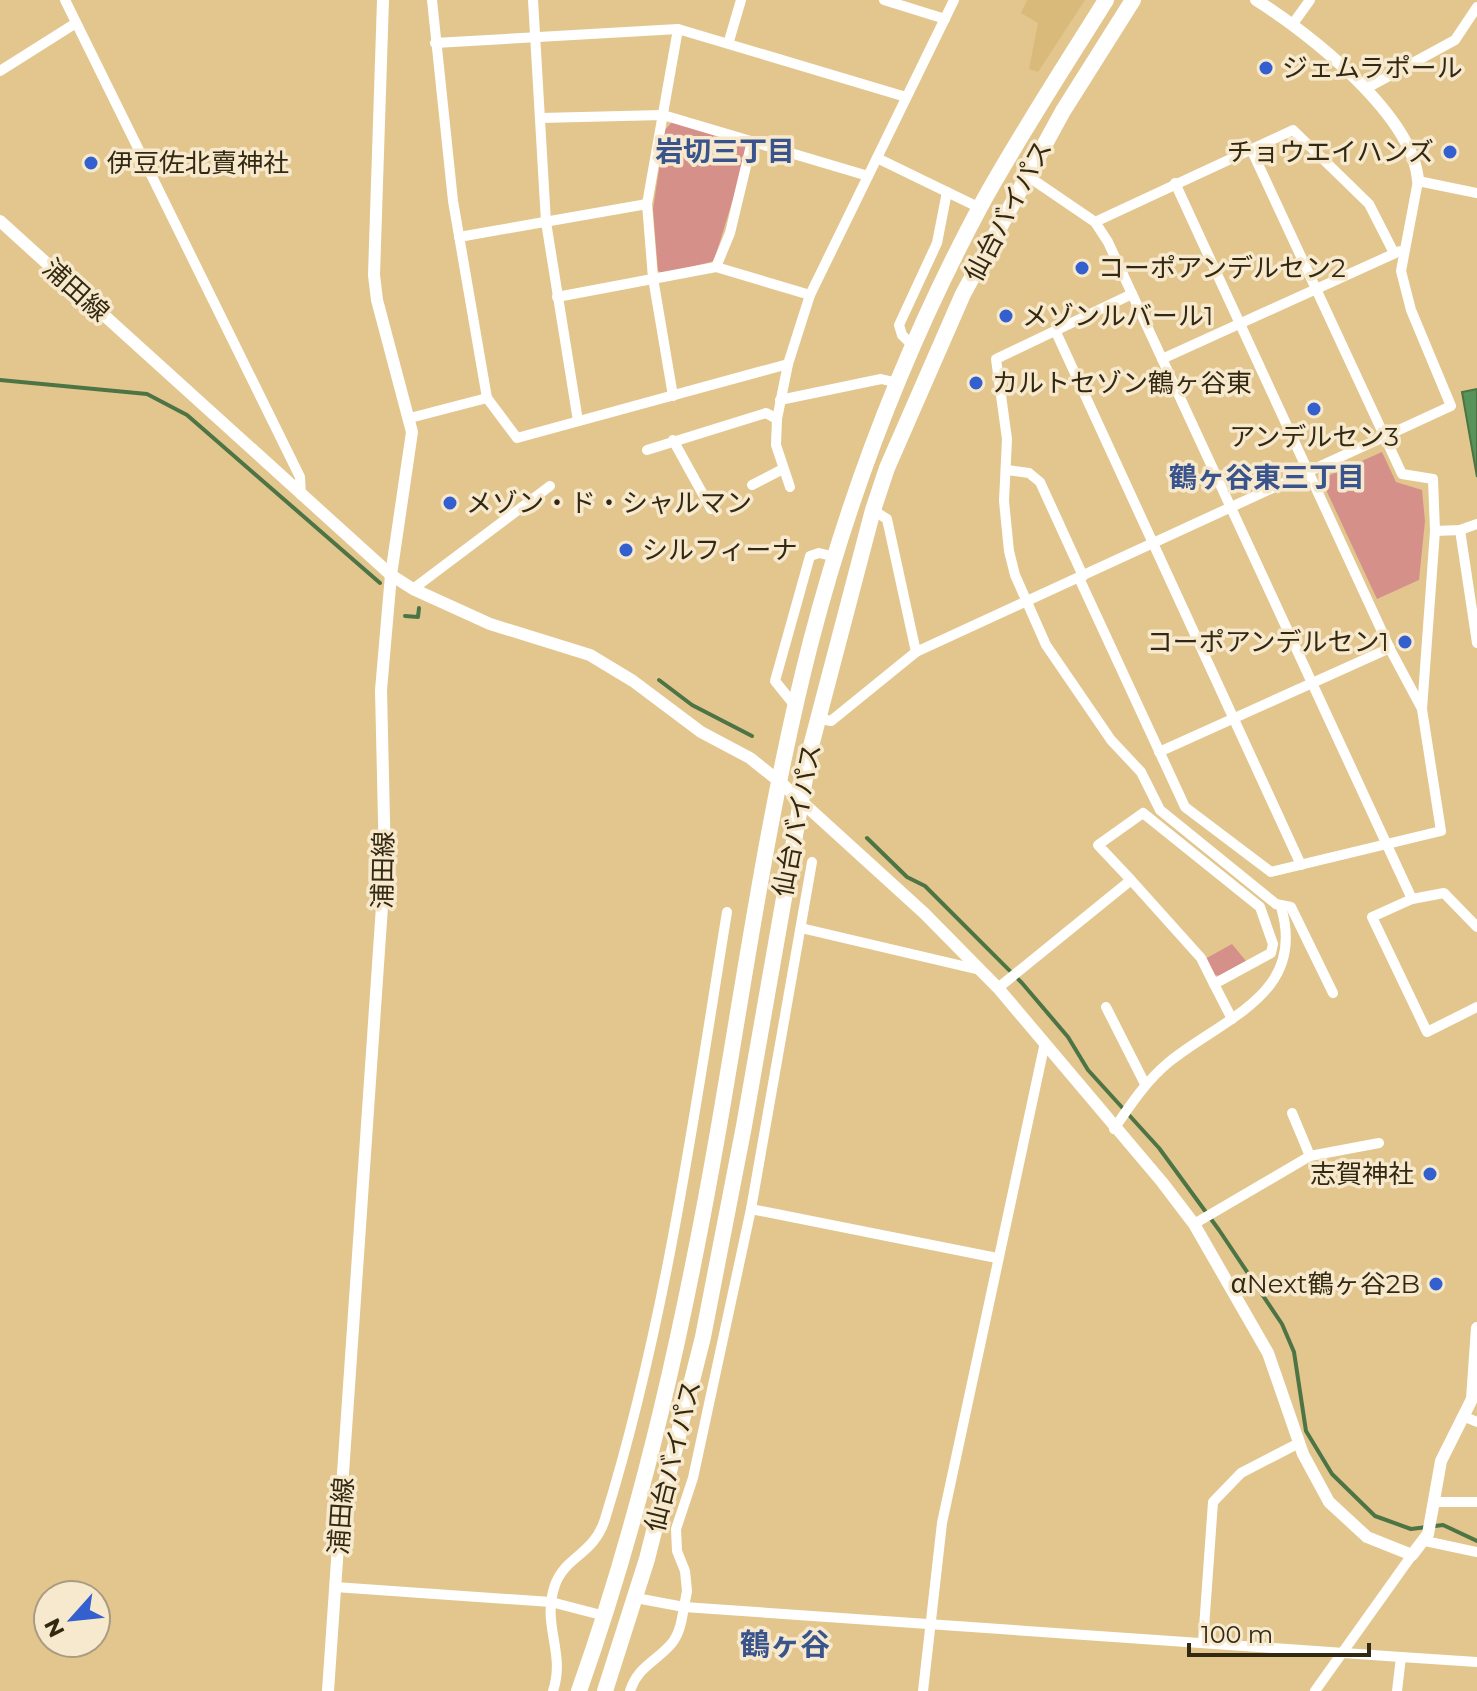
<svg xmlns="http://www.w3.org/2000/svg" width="1477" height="1691" font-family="Montserrat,'Noto Sans JP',sans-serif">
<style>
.built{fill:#d9ba7a}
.green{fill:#d6908a}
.water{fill:#58945a;stroke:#4d7444;stroke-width:2}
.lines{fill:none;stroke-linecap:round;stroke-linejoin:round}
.stream{stroke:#4d7444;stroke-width:4}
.minor{stroke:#fff;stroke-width:10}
.tertiary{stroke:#fff;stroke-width:12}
.trunk{stroke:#fff;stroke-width:16}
.poi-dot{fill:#335fcf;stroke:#f7e9cd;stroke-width:3}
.labels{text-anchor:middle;stroke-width:7;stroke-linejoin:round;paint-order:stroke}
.poi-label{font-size:26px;fill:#332811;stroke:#f7e9cd;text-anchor:start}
.street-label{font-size:26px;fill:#332811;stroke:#f7e9cd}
.neighbourhood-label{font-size:28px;font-weight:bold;fill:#39538c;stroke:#f7e9cd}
.quarter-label{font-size:30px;font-weight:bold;fill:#39538c;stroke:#f7e9cd}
</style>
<rect width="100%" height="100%" fill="#e2c68e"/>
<path class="built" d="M1027,0H1085L1038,72L1029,69L1038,23L1021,13Z"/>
<g class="green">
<path d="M672,122L746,145L748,150L714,261L664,274L658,271L653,209L665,130Z"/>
<path d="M1382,452L1396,482L1422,490L1425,521L1419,580L1377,599L1321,479Z"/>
<path d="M1232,944L1246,961L1222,976L1213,975L1205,959Z"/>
</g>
<path class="water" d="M1477,389V477L1462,392Z"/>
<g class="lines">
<g class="stream">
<path d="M0,380L147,394L187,415L380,583"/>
<path d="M405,616L418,617L419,608"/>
<path d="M659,680L692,705L752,736"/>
<path d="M867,838L907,877L925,886L1022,983L1068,1037L1088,1070L1159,1148L1219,1230L1282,1324L1294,1352L1306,1431L1332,1474L1375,1516L1411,1529L1443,1525L1477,1541"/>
</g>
<g class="minor">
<path d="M65,0L300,477L301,495"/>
<path d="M432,0L453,201L487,398L517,438L788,364"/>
<path d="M533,0L546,222L578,421"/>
<path d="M884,0L945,19"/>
<path d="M1292,25L1310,0"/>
<path d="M729,41L741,0"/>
<path d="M435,43L678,29L906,97"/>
<path d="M0,71L76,23"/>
<path d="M1365,89L1455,40L1477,7"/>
<path d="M540,118L663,115L868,176"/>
<path d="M877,158L980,208"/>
<path d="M1026,175L1095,222L1108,242L1412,899"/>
<path d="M1175,183L1391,651L1421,707"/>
<path d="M1095,222L1293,130L1369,204L1394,253"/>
<path d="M459,237L647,204"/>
<path d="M716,267L730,233L752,141"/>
<path d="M1132,294L996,359L1007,439L1004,501L1009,551L1015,575L1046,645L1111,740L1141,772L1160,810L1276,904L1291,907L1333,993"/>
<path d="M557,297L716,267L810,295"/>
<path d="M1055,330L1301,865"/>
<path d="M913,346L902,335L899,325L937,243L947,192"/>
<path d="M1162,359L1400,251"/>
<path d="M673,396L653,278L647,204L678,29"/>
<path d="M780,400L881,379L898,383"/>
<path d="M410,418L487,398"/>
<path d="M673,440L711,509"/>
<path d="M647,450L766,413L777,419"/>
<path d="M1007,470L1029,473L1040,482L1083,576"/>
<path d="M752,485L783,469"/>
<path d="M790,487L776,445L777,419L788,364L810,295L954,0"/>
<path d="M873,510L887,519L916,652"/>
<path d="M1460,530L1477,643"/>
<path d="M1435,531L1460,530L1477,524"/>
<path d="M1079,578L1185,807L1271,872L1441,831L1422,709L1435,531L1433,479L1402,474L1251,149"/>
<path d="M413,589L550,486"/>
<path d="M796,707L775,681L810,556L819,553L836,557"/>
<path d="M817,718L831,721L916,652L1451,406L1411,310L1401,271L1418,181L1477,193"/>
<path d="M1159,752L1390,648"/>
<path d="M812,862L751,1209L693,1478L676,1529L677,1551L685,1571L687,1591L684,1607L1401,1657L1397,1691"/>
<path d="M1477,927L1444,893L1412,899L1372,917L1427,1032L1477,1007"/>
<path d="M801,928L980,970"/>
<path d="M1214,984L1232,1019"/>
<path d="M998,988L1131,880L1201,958L1214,984L1271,953L1273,944L1260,907L1143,813L1098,845L1131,880"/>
<path d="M1106,1007L1145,1084"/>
<path d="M1292,1113L1310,1156"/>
<path d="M1114,1129C1131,1104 1146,1081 1169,1062C1225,1017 1307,994 1281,907"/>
<path d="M751,1209L997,1258"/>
<path d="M1194,1224L1310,1156L1379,1143"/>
<path d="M1465,1417L1477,1422"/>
<path d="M1435,1502H1477"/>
<path d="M1425,1541L1477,1552"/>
<path d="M335,1587L551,1602L605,1616"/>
<path d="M1203,1642L1213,1502L1241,1473L1299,1443"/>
<path d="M1401,1657L1477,1662"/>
<path d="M553,1691C566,1652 541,1625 555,1585C565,1556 594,1555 605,1519C666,1322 694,1115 727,912"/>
<path d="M630,1691C638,1666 656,1662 672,1643C680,1633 682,1619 684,1607L636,1598"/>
<path d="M923,1691L942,1523L1044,1047"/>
<path d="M1315,1691L1412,1555"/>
</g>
<g class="tertiary">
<path d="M1256,0C1309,33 1414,116 1418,181"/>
<path d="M0,221L391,575L413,589L490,624L590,655L633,681L701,732L750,758L780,782L924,913L998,988L1162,1182L1194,1224L1268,1353L1303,1454L1329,1502L1367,1537L1412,1555L1428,1534L1441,1461L1472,1399L1477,1328"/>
<path d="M328,1691L385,863L381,690L391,575L412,432L377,300L374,275L383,0"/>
</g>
<g class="trunk">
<path d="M579,1691C644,1508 686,1316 719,1126C747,964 770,800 811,641C850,491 907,344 980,207C1019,136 1063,69 1106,0"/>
<path d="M605,1691L647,1559L703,1337L744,1126L810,750L873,510L887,468L963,294L1063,111L1133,0"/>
</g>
</g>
<g class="poi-dot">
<circle cx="1266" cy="68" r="8"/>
<circle cx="1450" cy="152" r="8"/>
<circle cx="91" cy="163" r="8"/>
<circle cx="1082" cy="268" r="8"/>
<circle cx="1006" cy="316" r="8"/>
<circle cx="976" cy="383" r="8"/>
<circle cx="1314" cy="409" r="8"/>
<circle cx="450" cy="503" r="8"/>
<circle cx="626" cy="550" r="8"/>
<circle cx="1405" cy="642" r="8"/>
<circle cx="1430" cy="1174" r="8"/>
<circle cx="1436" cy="1284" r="8"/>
</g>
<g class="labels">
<g class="poi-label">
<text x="1282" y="77">ジェムラポール</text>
<text x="1434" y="161" text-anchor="end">チョウエイハンズ</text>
<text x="107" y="172">伊豆佐北賣神社</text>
<text x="1098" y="277">コーポアンデルセン2</text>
<text x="1022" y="325">メゾンルバール1</text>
<text x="992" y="392">カルトセゾン鶴ヶ谷東</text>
<text x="1314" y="446" text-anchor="middle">アンデルセン3</text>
<text x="466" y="512">メゾン・ド・シャルマン</text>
<text x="642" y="559">シルフィーナ</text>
<text x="1389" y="651" text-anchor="end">コーポアンデルセン1</text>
<text x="1414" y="1183" text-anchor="end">志賀神社</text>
<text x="1420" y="1293" text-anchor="end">αNext鶴ヶ谷2B</text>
</g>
<g class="street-label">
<text transform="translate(1008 211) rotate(-62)" y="9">仙台バイパス</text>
<text transform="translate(76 290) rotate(42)" y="9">浦田線</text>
<text transform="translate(797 820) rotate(-79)" y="9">仙台バイパス</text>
<text transform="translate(383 870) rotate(-89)" y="9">浦田線</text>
<text transform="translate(673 1456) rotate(-76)" y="9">仙台バイパス</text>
<text transform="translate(341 1516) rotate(-86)" y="9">浦田線</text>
</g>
<g class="neighbourhood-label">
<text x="725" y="161">岩切三丁目</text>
<text x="1267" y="487">鶴ヶ谷東三丁目</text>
</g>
<g class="quarter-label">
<text x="785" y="1655">鶴ヶ谷</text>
</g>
</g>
<g transform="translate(72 1619) rotate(243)"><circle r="38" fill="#f7e9cd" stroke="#a99c82" stroke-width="2"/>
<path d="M0-6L14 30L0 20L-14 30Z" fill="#335fcf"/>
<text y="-12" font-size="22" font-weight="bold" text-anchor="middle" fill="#332811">N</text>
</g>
<path d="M1189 1643v12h180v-12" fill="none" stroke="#332811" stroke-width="4"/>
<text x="1201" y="1643" font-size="24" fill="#332811" stroke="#f7e9cd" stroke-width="6" paint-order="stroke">100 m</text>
</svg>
